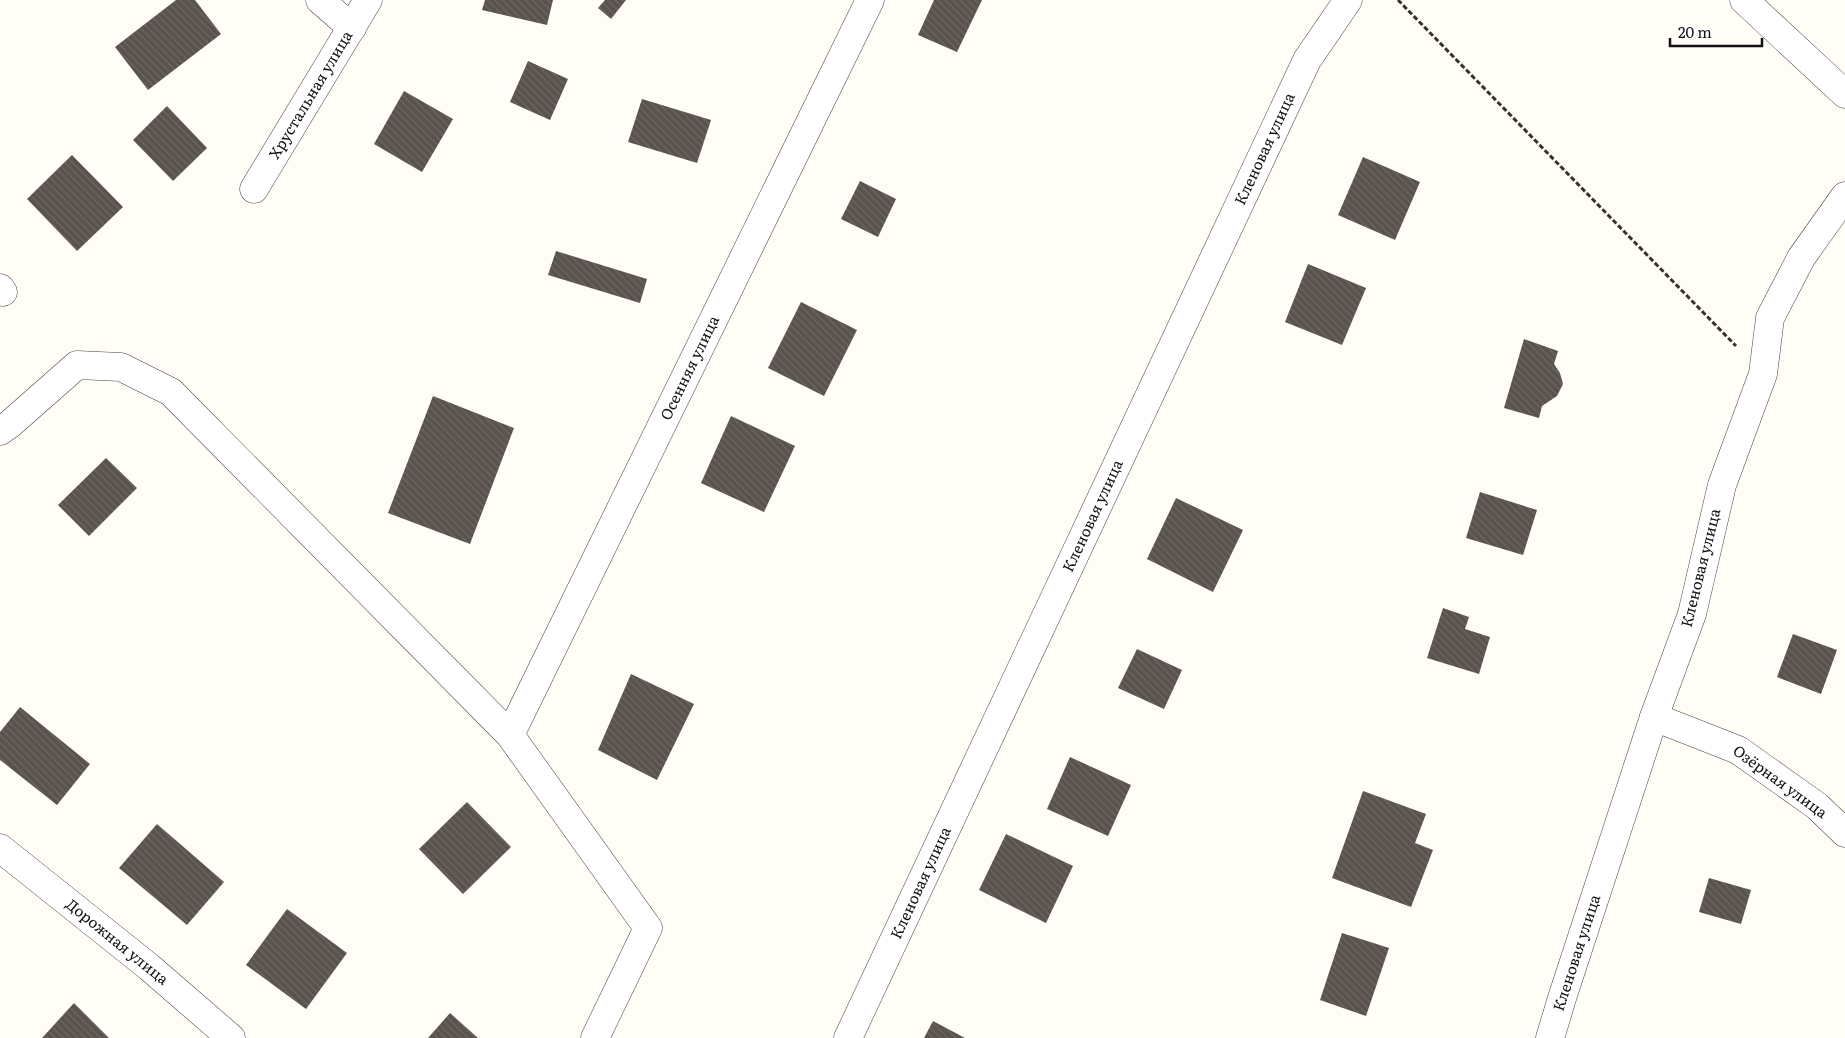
<svg xmlns="http://www.w3.org/2000/svg" width="1845" height="1038" font-family="Literata,serif">
<style>
.building{fill:url(#building-back-hatch)}
.lines{fill:none;stroke-linecap:round;stroke-linejoin:round}
.street-casing{stroke:#444;stroke-width:29}
.path{stroke:#333;stroke-width:3;stroke-dasharray:5 2.5;stroke-linecap:butt}
.street{stroke:#fff;stroke-width:28}
.labels{text-anchor:middle;stroke-width:5;stroke-linejoin:round;paint-order:stroke}
.street-label{font-size:15px;fill:#111;stroke:#fff}
</style>
<defs>
<pattern id="building-back-hatch" width="6" height="6" patternUnits="userSpaceOnUse" patternTransform="scale(1.25)"><rect width="6" height="6" fill="#5a524d"/><path d="M-1 5l2 2M0 0l6 6M5-1l2 2" fill="none" stroke="#6d6662"/></pattern>
</defs>
<rect width="100%" height="100%" fill="#fffdf5"/>
<g class="building">
<path d="M176,0H195L221,34L148,90L115,47Z"/>
<path d="M485,0H553L547,25L482,10Z"/>
<path d="M605,0H626L611,19L598,8Z"/>
<path d="M934,0H982L957,52L918,35Z"/>
<path d="M528,61L568,79L550,120L510,102Z"/>
<path d="M404,91L453,119L422,172L374,144Z"/>
<path d="M642,99L711,120L697,163L628,142Z"/>
<path d="M167,106L207,148L173,181L133,140Z"/>
<path d="M72,155L123,207L77,251L27,199Z"/>
<path d="M1363,157L1420,182L1395,240L1338,215Z"/>
<path d="M860,181L896,199L878,237L841,219Z"/>
<path d="M556,251L647,279L640,303L548,275Z"/>
<path d="M1308,264L1366,288L1342,345L1285,322Z"/>
<path d="M801,302L857,330L824,396L768,368Z"/>
<path d="M1524,339L1558,351L1554,364L1560,373L1563,384L1557,396L1542,406L1539,418L1504,408Z"/>
<path d="M433,396L514,428L470,544L388,513Z"/>
<path d="M731,416L795,446L764,512L701,483Z"/>
<path d="M106,458L137,488L89,536L58,505Z"/>
<path d="M1480,492L1537,510L1523,555L1466,538Z"/>
<path d="M1176,498L1243,530L1213,592L1147,559Z"/>
<path d="M1443,608L1469,617L1465,629L1490,637L1479,674L1427,658Z"/>
<path d="M1793,634L1837,650L1821,694L1777,677Z"/>
<path d="M1137,649L1182,670L1164,709L1118,688Z"/>
<path d="M631,674L694,704L657,780L598,750Z"/>
<path d="M20,707L90,764L57,805L0,760V732Z"/>
<path d="M1070,757L1131,785L1108,836L1047,809Z"/>
<path d="M1363,791L1426,814L1415,843L1433,850L1411,907L1332,878Z"/>
<path d="M467,802L511,847L463,894L419,849Z"/>
<path d="M157,824L224,882L187,925L119,868Z"/>
<path d="M1006,834L1073,866L1046,923L979,890Z"/>
<path d="M1709,878L1751,890L1741,924L1699,912Z"/>
<path d="M287,909L347,953L306,1009L246,965Z"/>
<path d="M1342,933L1389,948L1366,1016L1320,1000Z"/>
<path d="M74,1003L109,1038H42Z"/>
<path d="M450,1013L478,1038H428Z"/>
<path d="M933,1021L965,1038H924Z"/>
</g>
<g class="lines">
<g class="street-casing">
<g id="street">
<path d="M320,0L352,28"/>
<path d="M1744,0L1845,94"/>
<path d="M254,189L368,0"/>
<path d="M0,288L3,292"/>
<path d="M0,431L10,424L77,365L121,367L171,392L510,735L648,928L595,1038"/>
<path d="M1654,717L1738,750L1817,806L1845,833"/>
<path d="M510,735L870,0"/>
<path d="M0,848L149,967L231,1038"/>
<path d="M848,1038L1307,60L1348,0"/>
<path d="M1550,1038L1563,995L1654,717L1692,614L1722,485L1763,374L1770,318L1801,258L1845,196"/>
</g>
</g>
<path class="path" d="M1398,0L1736,346"/>
<use href="#street" class="street"/>
</g>
<g class="labels">
<g class="street-label">
<text transform="translate(311 95) rotate(-59)" y="5">Хрустальная улица</text>
<text transform="translate(1265 149) rotate(-65)" y="5">Кленовая улица</text>
<text transform="translate(690 368) rotate(-64)" y="5">Осенняя улица</text>
<text transform="translate(1093 516) rotate(-65)" y="5">Кленовая улица</text>
<text transform="translate(1701 568) rotate(-76)" y="5">Кленовая улица</text>
<text transform="translate(1780 782) rotate(36)" y="5">Озёрная улица</text>
<text transform="translate(921 883) rotate(-65)" y="5">Кленовая улица</text>
<text transform="translate(117 942) rotate(39)" y="5">Дорожная улица</text>
<text transform="translate(1577 953) rotate(-72)" y="5">Кленовая улица</text>
</g>
</g>
<path d="M1670 38v8h92v-8" fill="none" stroke="#111111" stroke-width="2.5"/>
<text x="1678" y="38" font-size="15" fill="#111111" stroke="#ffffff" stroke-width="4" paint-order="stroke">20 m</text>
</svg>
